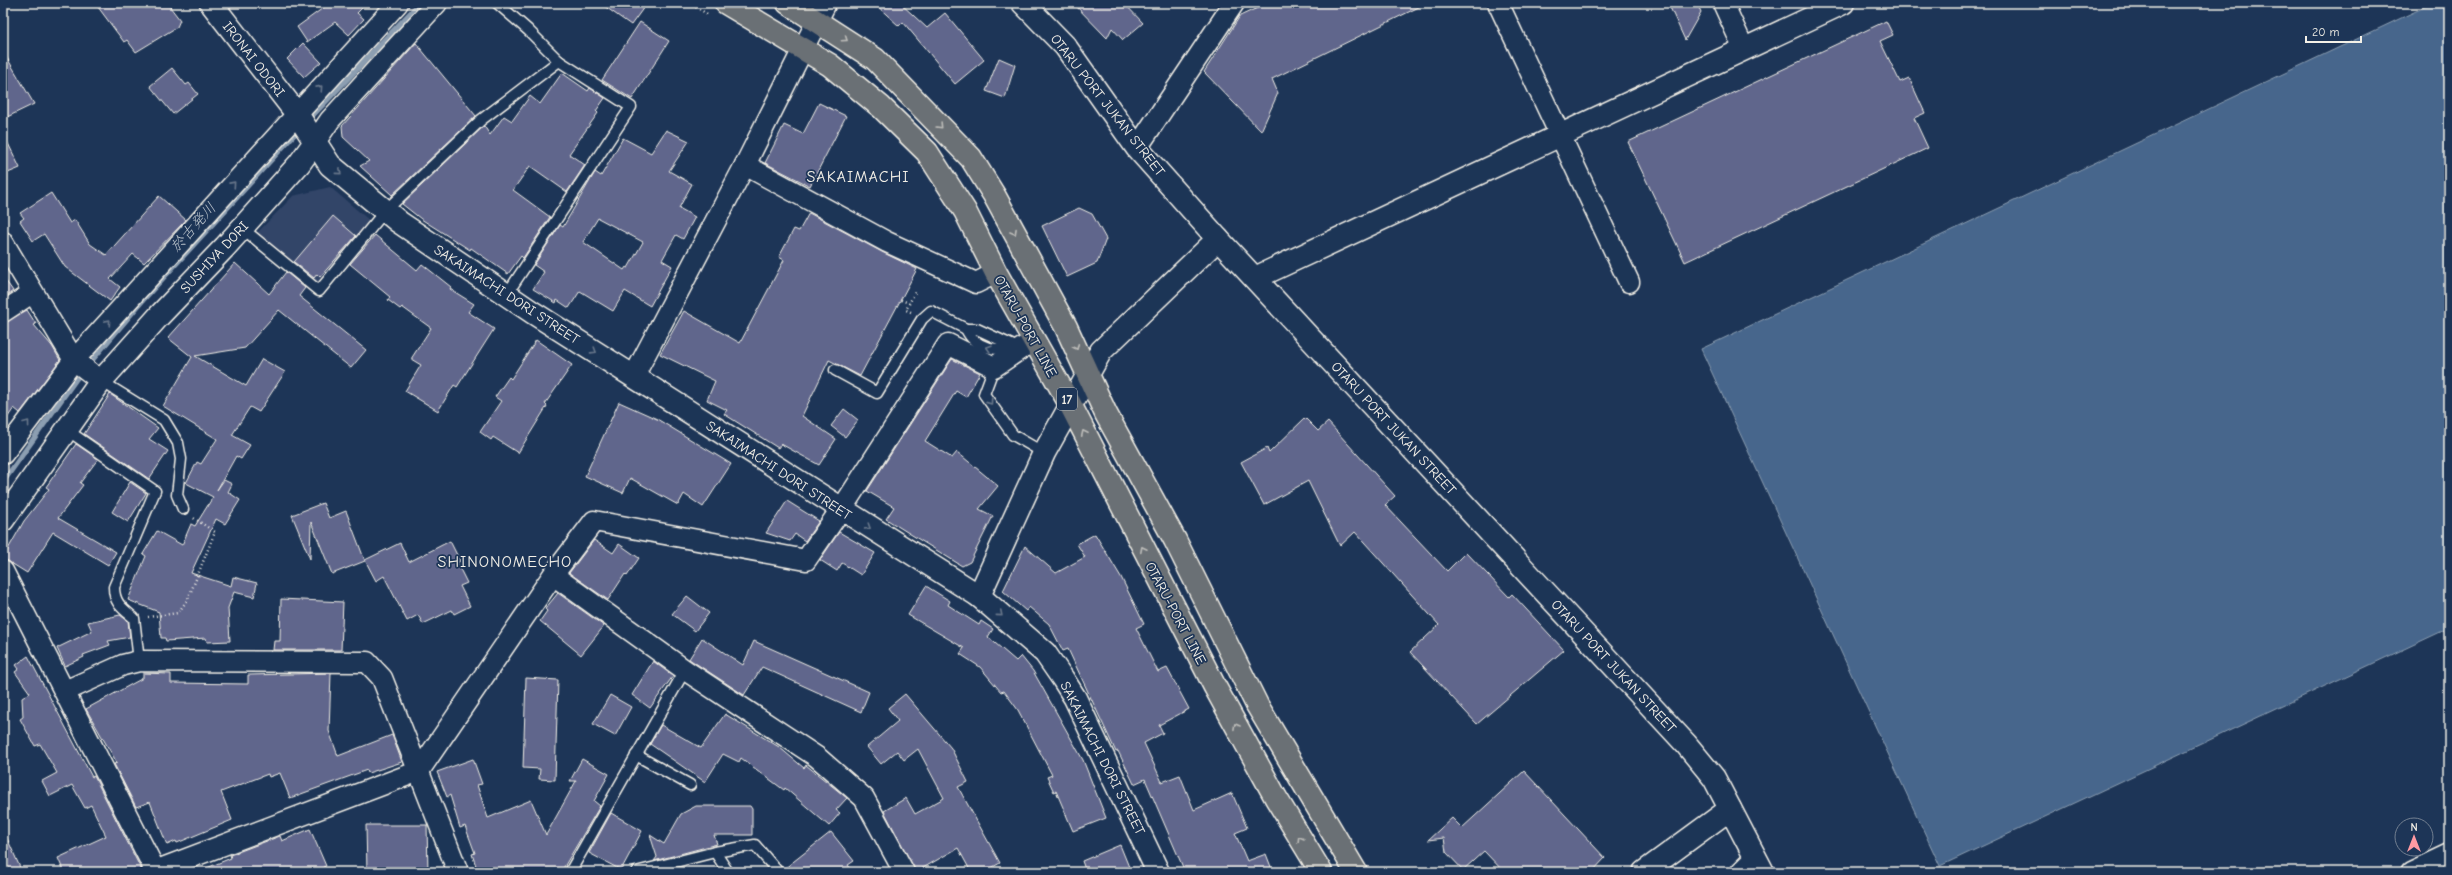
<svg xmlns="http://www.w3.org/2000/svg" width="2452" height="875" font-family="'Comic Neue','Klee One',sans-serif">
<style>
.built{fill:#314467}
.water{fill:#46668c;stroke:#8c9eb1}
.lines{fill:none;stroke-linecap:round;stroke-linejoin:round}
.stream{stroke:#8c9eb1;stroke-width:5.5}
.building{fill:#60668c;stroke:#f4f1e8;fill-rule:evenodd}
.service-casing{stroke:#f4f1e8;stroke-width:13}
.minor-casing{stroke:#f4f1e8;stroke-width:23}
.tertiary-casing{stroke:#f4f1e8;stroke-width:25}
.primary-casing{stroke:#f4f1e8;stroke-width:25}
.path{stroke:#f4f1e8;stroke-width:2.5;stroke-dasharray:1 3;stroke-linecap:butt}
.service{stroke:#1d3557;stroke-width:10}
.minor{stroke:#1d3557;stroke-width:20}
.tertiary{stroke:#1d3557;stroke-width:22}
.primary{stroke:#6b7074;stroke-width:22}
.oneway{stroke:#bdbdba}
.oneway2{stroke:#68778a}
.labels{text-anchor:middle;stroke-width:3.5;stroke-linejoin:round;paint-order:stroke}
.shield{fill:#1d3557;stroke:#b4b9bc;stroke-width:1}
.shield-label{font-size:13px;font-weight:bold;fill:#f4f1e8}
.street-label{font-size:14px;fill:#f4f1e8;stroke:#1d3557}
.water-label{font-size:15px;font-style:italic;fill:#b7c0c8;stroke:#1d3557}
.quarter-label{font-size:16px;letter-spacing:1px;fill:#f4f1e8;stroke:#1d3557}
</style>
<rect width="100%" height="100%" fill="#1d3557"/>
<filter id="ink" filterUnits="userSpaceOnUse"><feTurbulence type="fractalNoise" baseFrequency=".025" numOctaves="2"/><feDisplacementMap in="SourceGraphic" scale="8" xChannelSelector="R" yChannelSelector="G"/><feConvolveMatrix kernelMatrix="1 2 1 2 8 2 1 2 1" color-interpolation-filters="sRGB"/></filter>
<g filter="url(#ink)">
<path class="built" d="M330,187L370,221L317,283L257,233L293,196Z"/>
<path class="water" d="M2433,3H2449V628L1940,866L1701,349Z"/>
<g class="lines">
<g class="stream">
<path d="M307,121L420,3"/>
<path d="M3,482L76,379L143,300L301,127"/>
</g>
</g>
<g class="building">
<path d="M95,3H167L180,20L177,27L136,52L127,40L124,42Z"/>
<path d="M330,3H367L357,13L364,19L349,35L335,22L307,42L297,27Z"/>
<path d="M600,3H647L631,25Z"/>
<path d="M874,3H900L927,28L945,13L984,60L955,84L903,22L899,26Z"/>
<path d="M1073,3H1124L1143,23L1123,40L1112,28L1107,38Z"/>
<path d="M1268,3H1427L1272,79L1278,93L1261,131L1204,72L1240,16Z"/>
<path d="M1668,3H1697L1701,12L1685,40Z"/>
<path d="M1886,21L1893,35L1880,41L1900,82L1909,78L1925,113L1914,118L1928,148L1685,262L1628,142Z"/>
<path d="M640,22L669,41L632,99L602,80Z"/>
<path d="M303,43L321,62L304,77L287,59Z"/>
<path d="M416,43L476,116L392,195L360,166L369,161L343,137L342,126Z"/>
<path d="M3,51L34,104L3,119Z"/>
<path d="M999,58L1015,65L1005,98L986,91Z"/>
<path d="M172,68L186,85L189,83L198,94L173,114L150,86Z"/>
<path d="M562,73L588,91L590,88L605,98L596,111L598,113L569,154L585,165L567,192L530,166L513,190L550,217L523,258L521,256L508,274L471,248L470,250L421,219L402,204L484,126L490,135L504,116L512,121L530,96L540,104Z"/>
<path d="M819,103L846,116L810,186L765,163L784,125L803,134Z"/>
<path d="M666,130L689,141L669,171L692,184L679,208L695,217L683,239L676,235L662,260L672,266L650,306L625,291L613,311L580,291L569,308L557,300L556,303L533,289L544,272L534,265L560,225L563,227L595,172L601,176L623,138L651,153ZM598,218L643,242L628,268L626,267L624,270L583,242Z"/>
<path d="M3,133L20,168L3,175Z"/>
<path d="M51,193L70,223L75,220L90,244L106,255L159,196L186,220L144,263L133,254L110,279L120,287L110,301L65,267L44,234L33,241L20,221L24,218L20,213Z"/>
<path d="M1079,208L1092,214L1106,239L1097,263L1067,277L1042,226Z"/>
<path d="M809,213L882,252L917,269L860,376L829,360L802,416L836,439L819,465L781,444L778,448L724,414L727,410L707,400L715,381L660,354L684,311L740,343L784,260L779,257L794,229L799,231Z"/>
<path d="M333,216L356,236L320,277L317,274L314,278L294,262Z"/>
<path d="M375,235L417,270L422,264L451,287L450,289L474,304L468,312L494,329L457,387L454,385L438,411L405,391L421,365L411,359L431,328L402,307L400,309L388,300L390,297L350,264Z"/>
<path d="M235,263L269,294L286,272L305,288L299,296L366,350L351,368L279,310L245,348L195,356L246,386L262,359L285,372L259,412L250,407L232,435L250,445L241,459L236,456L217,490L224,480L232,484L228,492L240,500L225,524L216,519L191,573L231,586L233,577L257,583L254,597L234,592L228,608L230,641L207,642L206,638L166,641L165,638H161L159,612L128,600L146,556L143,554L157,531L182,545L191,524L195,526L213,497L186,483L197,462L201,464L217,439L163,406L192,357L168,338Z"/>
<path d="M3,277L13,291L3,298Z"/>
<path d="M27,310L36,324L34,325L52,346L60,360L20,413L14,408L3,424V323Z"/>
<path d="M536,340L572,365L545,404L547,406L518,453L493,437L491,440L480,432L501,401L495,397L509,377L511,379Z"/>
<path d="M952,359L980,373L966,397L956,391L925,441L952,458L957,452L998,486L979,509L993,516L970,562L962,566L886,519L894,507L867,491Z"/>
<path d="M110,394L158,428L149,439L168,451L149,479L84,434Z"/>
<path d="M619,402L657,419L731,464L703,507L684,494L678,505L630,478L623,493L585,476Z"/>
<path d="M844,409L858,420L845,437L831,426Z"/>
<path d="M1305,418L1318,431L1328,422L1395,496L1385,505L1447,571L1466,552L1509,597L1512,594L1564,650L1477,724L1410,652L1439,625L1355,532L1340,546L1308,481L1264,505L1241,462L1267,448L1269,453Z"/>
<path d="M76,444L98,459L80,483L83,485L58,518L116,552L108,565L53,532L27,573L3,558L24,521L49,489L46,487Z"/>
<path d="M130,482L146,493L128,522L112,512Z"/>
<path d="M787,501L819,521L805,541L795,534L790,541L766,533Z"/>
<path d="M323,503L329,518L346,511L365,561L332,574L311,522L310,559L292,515Z"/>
<path d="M839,532L875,553L861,575L842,563L837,571L820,560Z"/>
<path d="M1095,534L1121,577L1144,624L1136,628L1158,672L1167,668L1189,709L1159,725L1163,733L1144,743L1162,782L1180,775L1194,810L1232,793L1247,828L1235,833L1247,861L1266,854L1273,872H1185L1145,779L1134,784L1118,751L1116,752L1068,649L1063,651L1049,624L1029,607L1026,611L1003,591L1025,546L1056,573L1085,557L1077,544Z"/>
<path d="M594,540L613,553L619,544L639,558L627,576L625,574L608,600L569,573Z"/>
<path d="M450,541L460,561L457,563L467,583L460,586L470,606L454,614L452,610L423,624L418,615L407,621L384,576L376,581L365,560L400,543L409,562Z"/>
<path d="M926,586L950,601L948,605L979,625L981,621L993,629L988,637L1016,661L1021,656L1033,671L1083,760L1106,818L1073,831L1056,791L1054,792L1047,777L1052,775L1018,710L1004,691L1001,692L980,667L960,654L964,648L908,615Z"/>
<path d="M558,593L604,626L581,655L540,621L547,611L545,609Z"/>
<path d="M687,596L709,613L695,631L672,614Z"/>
<path d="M281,599L343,602L341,650H273L274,641H280Z"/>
<path d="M120,615L128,621L130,637L108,641L110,645L83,655L84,657L65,666L57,648L92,631L88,622Z"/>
<path d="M702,638L743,665L754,641L869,692L861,712L762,667L744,695L689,659Z"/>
<path d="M28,656L92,777L94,776L141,869V872H64L58,858L106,836L91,805L85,808L72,785L50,796L42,781L57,773L40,744L35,746L20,719L23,717L22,698L30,693L15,672L19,669L16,665Z"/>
<path d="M653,661L673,676L650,708L632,695Z"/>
<path d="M143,673L171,674V683L248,684V675L331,673L329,731L338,756L392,735L402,762L368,773L367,770L290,798L280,773L269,777L268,774L221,792L232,820L177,843L176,841L167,845L150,802L136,807L114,764L117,763L86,709L143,678Z"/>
<path d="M526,678L558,680L555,780L539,779L540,769L523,768Z"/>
<path d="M905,694L951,748L968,782L958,787L1000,863L984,872H971L958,848L916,872L884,811L906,798L915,814L944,798L918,749L904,760L897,751L881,764L867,747L898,721L888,708Z"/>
<path d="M610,695L631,707L615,736L593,724Z"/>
<path d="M725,714L779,747L804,768L806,765L847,798L836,810L840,813L829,826L785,788L784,790L741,758L739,762L723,754L705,782L650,744L661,725L701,748Z"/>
<path d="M473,759L482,784L477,785L488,818L531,800L546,835L576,781H570L582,759L609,774L594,801L600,806L561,872H478L472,854L475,853L465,826L460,828L450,795L447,797L437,772Z"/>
<path d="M1524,771L1605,858L1592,872H1504L1484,851L1463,870L1446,852L1444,838L1428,840L1452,818L1462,828Z"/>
<path d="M696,806H750L752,809V835H714L717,844L654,861L657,857L650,835L664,844L681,814Z"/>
<path d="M611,813L642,831L621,870L589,853Z"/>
<path d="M366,825H427L428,872H367Z"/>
<path d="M3,829L22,872H3Z"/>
<path d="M310,829L326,866L323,867L325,872H197L231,858L230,855L280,836L282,841Z"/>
<path d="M831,832L854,861L848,865L853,872H784V869Z"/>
<path d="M1120,845L1131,872H1086L1082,861Z"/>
</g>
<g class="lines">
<g class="service-casing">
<g id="service">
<path d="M497,3L528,30L559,61L631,107L507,294"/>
<path d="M242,228L319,291L385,211L481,120L559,61"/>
<path d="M966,329C976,350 995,350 1016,349"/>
<path d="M994,367L984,394L1013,435L1044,453"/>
<path d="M835,370L877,393L922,319L931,311L966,329H977L1020,349"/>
<path d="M101,381L164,420L178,443L181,459L177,495L183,509"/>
<path d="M67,430L155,491L114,587C114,603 122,608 134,618L139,661"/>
<path d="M636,755L690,785"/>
<path d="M715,852L728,872"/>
<path d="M570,872L685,670"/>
<path d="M636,872L715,852L755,845L778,872"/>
</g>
</g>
<g class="minor-casing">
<g id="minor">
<path d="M1498,3L1629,282"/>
<path d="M1723,3L1744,49"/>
<path d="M315,142L330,120L437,3"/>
<path d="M1137,148L1234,3"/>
<path d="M745,165L887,242L976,283L996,273"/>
<path d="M3,242L74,360L101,381"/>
<path d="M3,312L32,293"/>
<path d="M634,376L745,165L826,3"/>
<path d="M3,454L74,360L398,3"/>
<path d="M3,571L156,872"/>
<path d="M553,575L685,670L817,757L864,798L904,872"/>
<path d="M65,691L123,665L139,661L367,662L382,678L458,872"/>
<path d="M152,872L419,771L553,575L594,521L806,560L848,499L948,344L994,367L1034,340"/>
<path d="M2411,872L2449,854"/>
</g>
</g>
<g class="tertiary-casing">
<g id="tertiary">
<path d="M211,3L297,114L330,165L399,222L532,312L979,596L1045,653L1063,679L1075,698L1158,872"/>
<path d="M1023,3L1065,46L1137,148L1218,239L1686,744L1714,778L1763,872"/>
<path d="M1255,278L1843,3"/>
<path d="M3,520L101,381L159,316L225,247L299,164L315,142"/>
<path d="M979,596L1044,453L1101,351L1218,239"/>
<path d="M1644,872L1730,809"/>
<path d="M1742,872L1755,859"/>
</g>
</g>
<g class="primary-casing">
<g id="primary">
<path d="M726,3L830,65L881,107L927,152L965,211L996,273L1070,404L1215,687L1276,798L1321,872"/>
<path d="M788,3L875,59L971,158L994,195L1066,327L1106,414L1175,540L1257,705L1356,872"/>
</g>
</g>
<g class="path">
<path d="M689,3L709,15"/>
<path d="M901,300L909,303"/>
<path d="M911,312L906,310L915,292"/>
<path d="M148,617L178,613L188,599L215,532L192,517"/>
</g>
<use href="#service" class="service"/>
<use href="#minor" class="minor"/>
<use href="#tertiary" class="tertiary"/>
<use href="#primary" class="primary"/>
</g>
<defs><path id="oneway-chevron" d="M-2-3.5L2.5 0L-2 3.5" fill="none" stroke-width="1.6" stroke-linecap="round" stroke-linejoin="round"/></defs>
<g class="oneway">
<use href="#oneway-chevron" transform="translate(845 39) rotate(34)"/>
<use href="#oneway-chevron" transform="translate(940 126) rotate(46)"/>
<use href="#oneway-chevron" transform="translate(1014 232) rotate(61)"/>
<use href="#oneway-chevron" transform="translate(1076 347) rotate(65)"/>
<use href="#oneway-chevron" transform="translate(1084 433) rotate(-115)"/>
<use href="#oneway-chevron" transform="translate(1143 549) rotate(-117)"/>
<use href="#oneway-chevron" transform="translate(1236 726) rotate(-119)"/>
<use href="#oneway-chevron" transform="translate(1300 839) rotate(-121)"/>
</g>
<g class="oneway2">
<use href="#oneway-chevron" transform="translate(320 88) rotate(-48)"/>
<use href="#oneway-chevron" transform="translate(339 172) rotate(40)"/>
<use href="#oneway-chevron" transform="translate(233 184) rotate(-48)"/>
<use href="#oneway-chevron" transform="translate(108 322) rotate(-48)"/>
<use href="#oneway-chevron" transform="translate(989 348) rotate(-163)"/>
<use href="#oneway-chevron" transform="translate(594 351) rotate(32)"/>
<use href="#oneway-chevron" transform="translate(990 402) rotate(55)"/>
<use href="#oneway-chevron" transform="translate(27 423) rotate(-53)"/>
<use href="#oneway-chevron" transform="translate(868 527) rotate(32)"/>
<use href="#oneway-chevron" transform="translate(1000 614) rotate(40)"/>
</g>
</g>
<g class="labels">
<rect class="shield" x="1057" y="388" width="20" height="22" rx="3"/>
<g class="shield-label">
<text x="1067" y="404">17</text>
</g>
<g class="street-label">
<text transform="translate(254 59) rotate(52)" y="5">IRONAI ODORI</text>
<text transform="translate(1108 105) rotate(52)" y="5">OTARU PORT JUKAN STREET</text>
<text transform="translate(214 257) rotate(-47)" y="5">SUSHIYA DORI</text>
<text transform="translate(507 294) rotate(33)" y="5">SAKAIMACHI DORI STREET</text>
<text transform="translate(1026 326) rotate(61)" y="5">OTARU-PORT LINE</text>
<text transform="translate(1394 428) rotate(47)" y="5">OTARU PORT JUKAN STREET</text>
<text transform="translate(779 470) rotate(33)" y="5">SAKAIMACHI DORI STREET</text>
<text transform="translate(1176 613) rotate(62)" y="5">OTARU-PORT LINE</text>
<text transform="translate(1614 666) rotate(47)" y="5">OTARU PORT JUKAN STREET</text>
<text transform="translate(1103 758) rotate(63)" y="5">SAKAIMACHI DORI STREET</text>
</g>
<g class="water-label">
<text transform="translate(193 227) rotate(-48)" y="5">於古発川</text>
</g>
<g class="quarter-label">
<text x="858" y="182">SAKAIMACHI</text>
<text x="505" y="567">SHINONOMECHO</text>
</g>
</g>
<rect width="2452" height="875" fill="none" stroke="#1d3557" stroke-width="16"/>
<rect x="8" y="8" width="2436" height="859" fill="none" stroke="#f4f1e8" stroke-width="1.5" filter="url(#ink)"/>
<g transform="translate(2414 837)"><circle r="19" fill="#1d3557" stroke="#738091"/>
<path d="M0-3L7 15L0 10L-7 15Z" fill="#ff9aa2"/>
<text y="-6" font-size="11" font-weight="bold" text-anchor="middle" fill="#f4f1e8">N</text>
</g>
<path d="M2306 36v6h55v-6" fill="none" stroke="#f4f1e8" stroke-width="2"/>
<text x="2312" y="36" font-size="12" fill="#f4f1e8" stroke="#1d3557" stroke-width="3" paint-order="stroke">20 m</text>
</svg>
